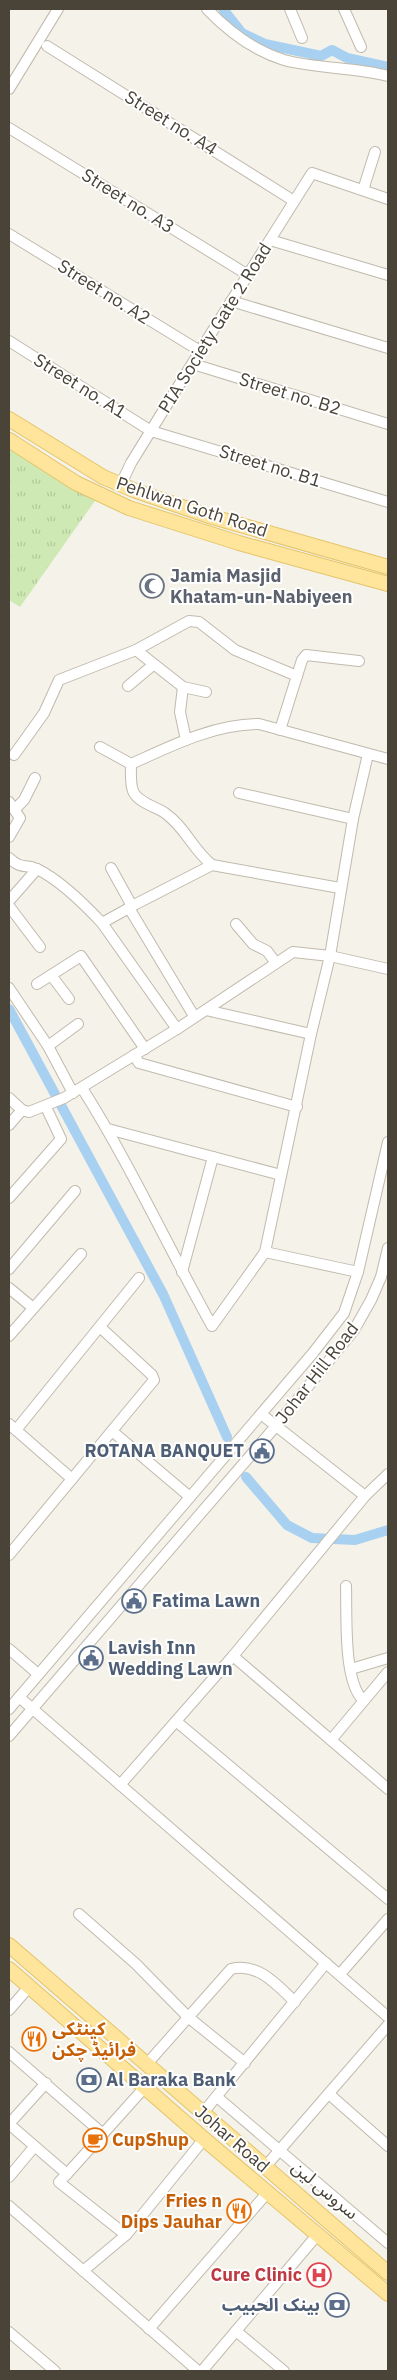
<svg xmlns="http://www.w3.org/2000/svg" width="397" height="2380" font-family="'IBM Plex Sans','Noto Sans Arabic',sans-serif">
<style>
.park{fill:url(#park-tufts)}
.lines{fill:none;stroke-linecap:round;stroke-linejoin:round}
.canal{stroke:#a8d0f1;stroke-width:10}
.minor-casing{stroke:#c1baad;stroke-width:12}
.major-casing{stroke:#e4c469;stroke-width:16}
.minor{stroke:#fff;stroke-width:10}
.major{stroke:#fee59b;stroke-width:14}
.labels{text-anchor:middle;stroke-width:4;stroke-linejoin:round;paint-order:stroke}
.street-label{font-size:18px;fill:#494338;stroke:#fff}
.worship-label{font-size:18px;font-weight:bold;fill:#5b616d;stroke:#fff;text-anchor:start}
.service-label{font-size:18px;font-weight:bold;fill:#4e5e75;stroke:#fff;text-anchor:start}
.food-label{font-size:18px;font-weight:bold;fill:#c56008;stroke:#fff;text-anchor:start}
.health-label{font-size:18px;font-weight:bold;fill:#be3a42;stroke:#fff;text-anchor:end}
</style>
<defs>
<pattern id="park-tufts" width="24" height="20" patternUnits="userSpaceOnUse" patternTransform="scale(1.25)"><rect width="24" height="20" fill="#cfe9b4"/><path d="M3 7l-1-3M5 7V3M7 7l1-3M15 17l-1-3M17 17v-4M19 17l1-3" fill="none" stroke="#b3c99c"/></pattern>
</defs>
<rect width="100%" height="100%" fill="#f5f2ea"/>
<path class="park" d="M9,442L97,498L20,607L9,600Z"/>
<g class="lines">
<g class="canal">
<path d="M223,9L242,33L265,44L321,56L332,50L347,58L388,67"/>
<path d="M9,1009L163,1294L227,1437"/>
<path d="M246,1477L287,1525L312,1538L355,1540L388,1530"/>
</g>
<g class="minor-casing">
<g id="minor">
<path d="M207,9C228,31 255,51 284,60C318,69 354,67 388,76"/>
<path d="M290,9L302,38"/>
<path d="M344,9L361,47"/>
<path d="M47,46L294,201"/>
<path d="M9,89L58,9"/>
<path d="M9,128L248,275"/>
<path d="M363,190L375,152"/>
<path d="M9,234L200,351"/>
<path d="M270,240L388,275"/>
<path d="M231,301L388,348"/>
<path d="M9,341L151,431L388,502"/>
<path d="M193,364L388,424"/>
<path d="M121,484L131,463L200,351L312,173L388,199"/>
<path d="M136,650L183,687L206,692"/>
<path d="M128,686L153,665"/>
<path d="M183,687L180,712L186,740"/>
<path d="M280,730L302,660L306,655L359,661"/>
<path d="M100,747L131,764C171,746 214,724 259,724L388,759"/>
<path d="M14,755L44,713L59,680L136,650L189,621L199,622L235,650L297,676"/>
<path d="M131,764C131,772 130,783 133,791C137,802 156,807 165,813C185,827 193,850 212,865L340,888"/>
<path d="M239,793L353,819"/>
<path d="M9,802L20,818L9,837"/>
<path d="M15,809L24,800L35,778"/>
<path d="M9,858C24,871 24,863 37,869C58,879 86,906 102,923L129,908L194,1016"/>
<path d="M111,868L132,906L129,908"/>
<path d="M9,901L37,869"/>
<path d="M9,906L40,947"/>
<path d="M132,906L212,865"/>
<path d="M102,923L177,1029"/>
<path d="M236,924L253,944L267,951L276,963"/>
<path d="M51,975L69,999"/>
<path d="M37,984L81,956L145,1049"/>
<path d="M9,988L48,1046L73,1093"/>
<path d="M206,1010L311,1034"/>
<path d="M48,1046L78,1024"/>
<path d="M134,1055L139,1063L297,1107"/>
<path d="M82,1088C130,1164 168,1247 212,1326L265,1252L311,1034L330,956L353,819L368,754"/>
<path d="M9,1098L22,1110L29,1112L64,1098L177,1029L293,952L330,956L388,969"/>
<path d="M9,1125L22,1110"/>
<path d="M108,1129L281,1175"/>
<path d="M9,1198L61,1139L46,1107"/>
<path d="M265,1252L358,1272"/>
<path d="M9,1269L75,1191"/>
<path d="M182,1272L213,1157"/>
<path d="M9,1288L32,1307"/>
<path d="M9,1336L81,1254"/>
<path d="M261,1414L365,1496"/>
<path d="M9,1424L72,1479"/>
<path d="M16,1430L139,1278"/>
<path d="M112,1431L190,1497"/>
<path d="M9,1555L154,1380L152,1375L100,1327"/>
<path d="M346,1586C347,1614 343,1681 363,1700"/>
<path d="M9,1649L38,1674"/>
<path d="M233,1656L388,1789"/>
<path d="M351,1669L388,1658"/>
<path d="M19,1697L388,2017"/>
<path d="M9,1709L313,1353L344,1313L358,1272L388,1142"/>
<path d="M177,1722L388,1899"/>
<path d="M9,1736L275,1427L354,1330L371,1300L381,1277L388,1248"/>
<path d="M331,1740L388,1672"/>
<path d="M120,1785L233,1656L365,1496L388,1474"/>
<path d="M79,1914L136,1964L188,2017L245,2063"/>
<path d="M340,1974L388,1919"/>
<path d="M9,2010L29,1987"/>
<path d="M9,2052L103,2134"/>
<path d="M146,2065L231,1969C258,1962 277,1985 295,2002"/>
<path d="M329,2094L388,2146"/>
<path d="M217,2097L388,2243"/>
<path d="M202,2114L326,1963"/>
<path d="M9,2124L67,2174L145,2087"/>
<path d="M9,2124L46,2083"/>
<path d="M265,2167L388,2025"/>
<path d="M67,2174L59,2182L126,2235"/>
<path d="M9,2177L34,2147"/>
<path d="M9,2206L198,2371"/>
<path d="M83,2271L126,2235L204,2139"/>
<path d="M149,2329L268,2192"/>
<path d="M236,2331L284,2371"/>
<path d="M9,2332L55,2371"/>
<path d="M202,2371L318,2234"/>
</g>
</g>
<g class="major-casing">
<g id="major">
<path d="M9,419L103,477L136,491L209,516L388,567"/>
<path d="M9,440L76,483L129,508L239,543L388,584"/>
<path d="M9,1945L388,2273"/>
<path d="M9,1969L204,2139L388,2294"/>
</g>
</g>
<use href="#minor" class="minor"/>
<use href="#major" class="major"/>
</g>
<defs>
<g id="mosque-ring" transform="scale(1.25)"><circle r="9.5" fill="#fff" stroke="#6b7280" stroke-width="1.5"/><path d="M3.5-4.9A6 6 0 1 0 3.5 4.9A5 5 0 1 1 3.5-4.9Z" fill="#6b7280"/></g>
<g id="civic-ring" transform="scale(1.25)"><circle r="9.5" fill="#fff" stroke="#5c6f8a" stroke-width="1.5"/><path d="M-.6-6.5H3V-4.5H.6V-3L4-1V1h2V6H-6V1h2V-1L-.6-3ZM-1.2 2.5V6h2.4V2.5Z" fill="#5c6f8a"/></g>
<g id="restaurant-ring" transform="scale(1.25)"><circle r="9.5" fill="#fff" stroke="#e8710a" stroke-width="1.5"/><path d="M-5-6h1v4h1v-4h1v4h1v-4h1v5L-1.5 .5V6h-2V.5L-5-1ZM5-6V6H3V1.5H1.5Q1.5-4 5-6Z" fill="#e8710a"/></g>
<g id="bank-ring" transform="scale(1.25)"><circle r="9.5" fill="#fff" stroke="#5c6f8a" stroke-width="1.5"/><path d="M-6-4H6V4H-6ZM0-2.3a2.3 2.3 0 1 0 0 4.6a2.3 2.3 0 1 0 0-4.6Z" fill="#5c6f8a"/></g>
<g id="cafe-ring" transform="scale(1.25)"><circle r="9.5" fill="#fff" stroke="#e8710a" stroke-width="1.5"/><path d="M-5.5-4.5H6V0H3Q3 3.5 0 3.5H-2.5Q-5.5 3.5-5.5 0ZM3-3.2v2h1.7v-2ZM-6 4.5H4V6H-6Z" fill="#e8710a"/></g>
<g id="hospital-ring" transform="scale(1.25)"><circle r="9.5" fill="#fff" stroke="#e0444e" stroke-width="1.5"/><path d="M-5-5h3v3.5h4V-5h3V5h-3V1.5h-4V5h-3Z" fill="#e0444e"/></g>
</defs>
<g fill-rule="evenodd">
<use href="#mosque-ring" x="152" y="586"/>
<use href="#civic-ring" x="262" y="1451"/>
<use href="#civic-ring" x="134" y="1601"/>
<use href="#civic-ring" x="91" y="1658"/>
<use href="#restaurant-ring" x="34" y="2039"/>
<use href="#bank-ring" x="89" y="2080"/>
<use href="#cafe-ring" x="95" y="2140"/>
<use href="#restaurant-ring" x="239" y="2211"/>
<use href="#hospital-ring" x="319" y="2275"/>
<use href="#bank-ring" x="337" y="2305"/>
</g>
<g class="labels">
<g class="street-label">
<text transform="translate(171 123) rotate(32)" y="6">Street no. A4</text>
<text transform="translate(128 201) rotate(32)" y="6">Street no. A3</text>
<text transform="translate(104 292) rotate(32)" y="6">Street no. A2</text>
<text transform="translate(215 328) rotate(-58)" y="6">PIA Society Gate 2 Road</text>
<text transform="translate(80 386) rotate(32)" y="6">Street no. A1</text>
<text transform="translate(290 394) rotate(17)" y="6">Street no. B2</text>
<text transform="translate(270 466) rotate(17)" y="6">Street no. B1</text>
<text transform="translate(192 507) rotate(18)" y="6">Pehlwan Goth Road</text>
<text transform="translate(317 1373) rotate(-52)" y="6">Johar Hill Road</text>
<text transform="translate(232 2139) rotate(41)" y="6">Johar Road</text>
<text transform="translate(325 2190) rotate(40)" y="6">سروس لین</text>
</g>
<g class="worship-label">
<text x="170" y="582">Jamia Masjid<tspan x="170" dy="21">Khatam-un-Nabiyeen</tspan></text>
</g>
<g class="service-label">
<text x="244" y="1457" text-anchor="end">ROTANA BANQUET</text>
<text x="152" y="1607">Fatima Lawn</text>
<text x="108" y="1654">Lavish Inn<tspan x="108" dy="21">Wedding Lawn</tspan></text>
<text x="106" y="2086">Al Baraka Bank</text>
<text x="320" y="2311" text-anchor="end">بينک الحبيب</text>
</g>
<g class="food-label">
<text x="52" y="2035">کینٹکی<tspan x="52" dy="21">فرائیڈ چکن</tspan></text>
<text x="112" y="2146">CupShup</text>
<text x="222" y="2207" text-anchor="end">Fries n<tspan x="222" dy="21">Dips Jauhar</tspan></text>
</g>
<g class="health-label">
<text x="302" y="2281">Cure Clinic</text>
</g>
</g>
<rect width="397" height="2380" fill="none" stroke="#494338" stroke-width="20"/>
</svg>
